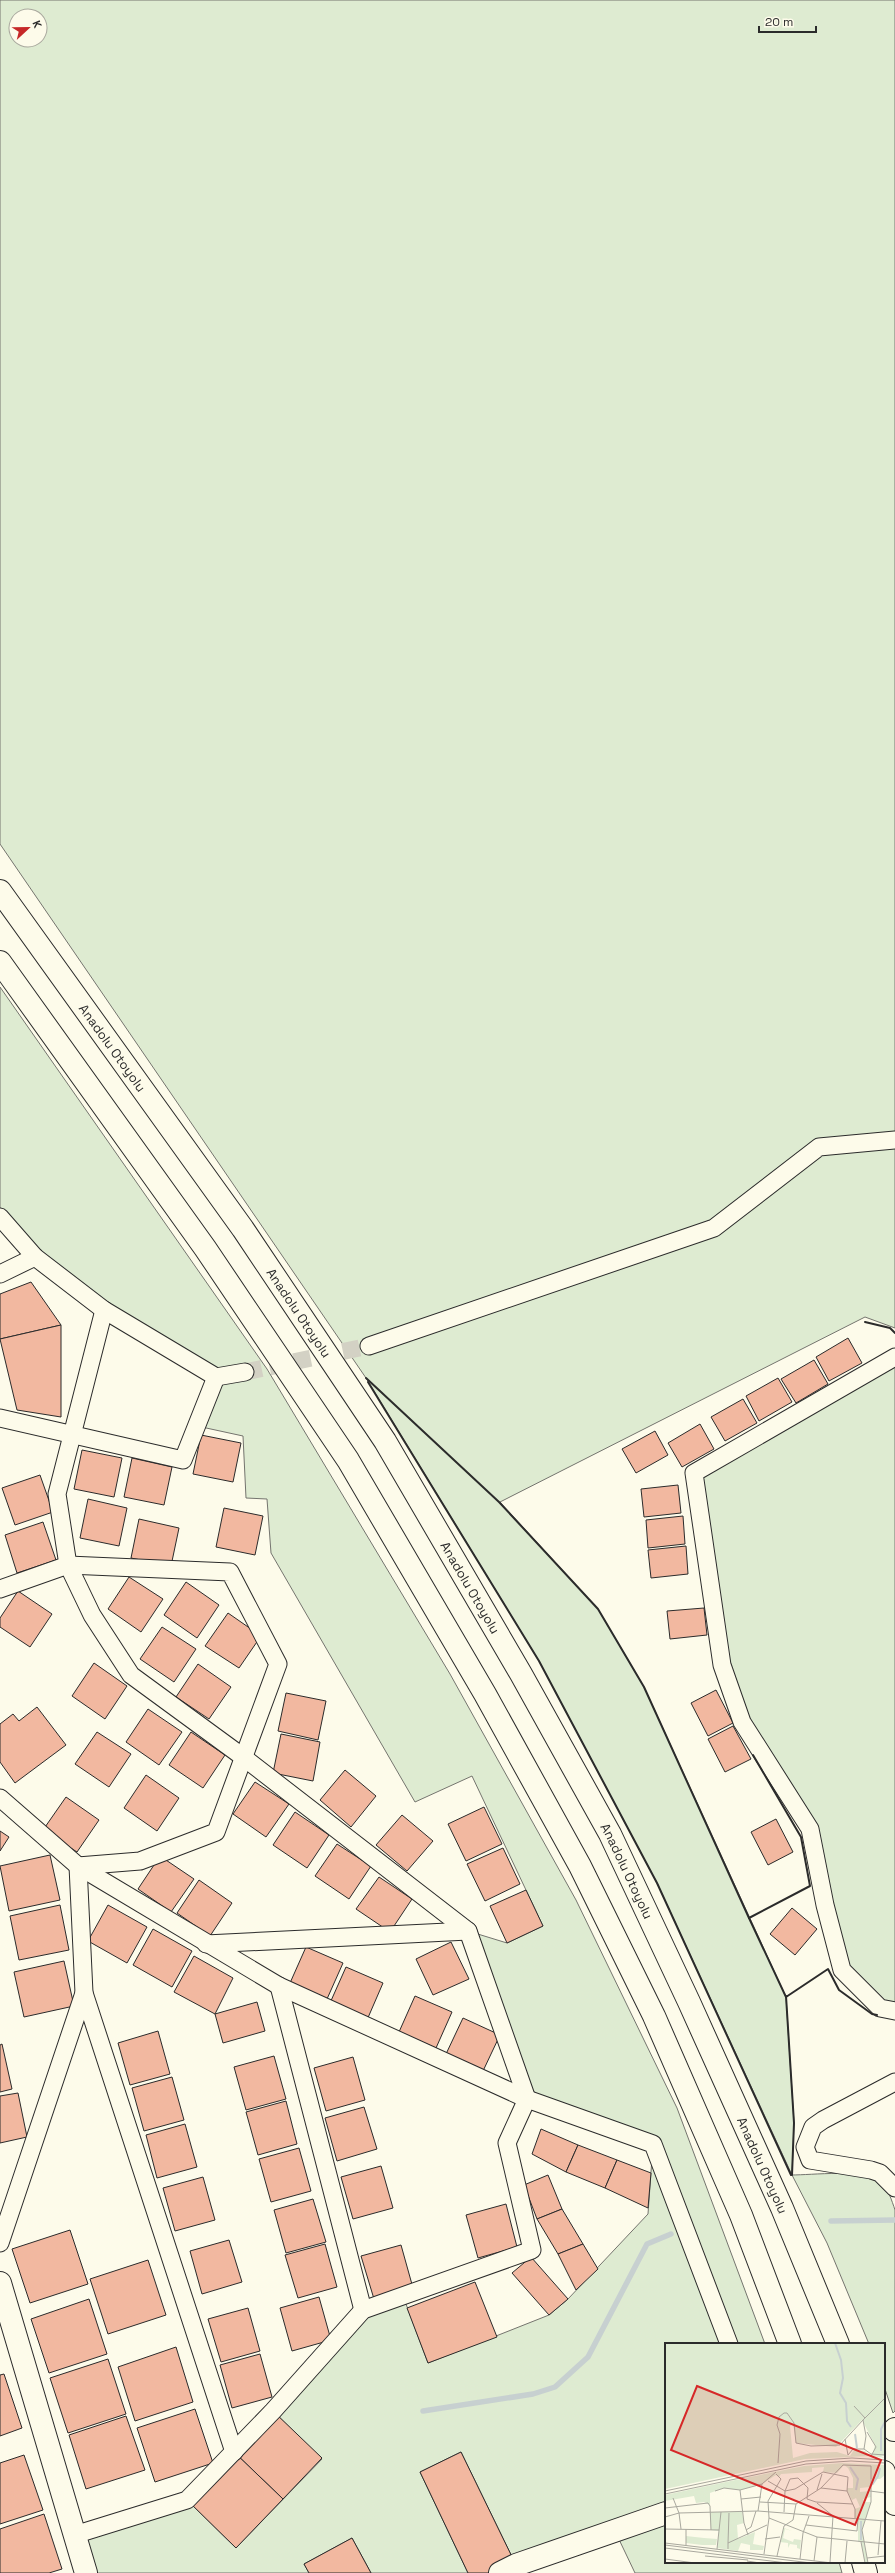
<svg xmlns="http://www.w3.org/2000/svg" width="895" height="2573" font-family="'Space Grotesk',sans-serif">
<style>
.green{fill:#deebd1;stroke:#74746e;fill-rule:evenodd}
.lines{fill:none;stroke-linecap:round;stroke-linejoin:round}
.stream{stroke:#c7d0d0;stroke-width:5.5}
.building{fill:#f2b8a0;stroke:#2b2b2b}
.street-tunnel{stroke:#d3d1c4;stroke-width:17;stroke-dasharray:17 8;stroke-linecap:butt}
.street-casing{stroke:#2b2b2b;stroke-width:19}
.secondary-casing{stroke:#2b2b2b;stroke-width:24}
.highway-casing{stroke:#2b2b2b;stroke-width:24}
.street{stroke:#fdfbea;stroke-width:17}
.secondary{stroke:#fdfbea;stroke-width:22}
.highway{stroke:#fdfbea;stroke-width:22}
.wall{stroke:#2b2b2b;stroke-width:2}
.labels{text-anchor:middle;stroke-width:3;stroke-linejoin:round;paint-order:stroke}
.street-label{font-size:13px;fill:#2b2b2b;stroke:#fdfbea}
.inset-river{fill:none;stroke:#c7d0d0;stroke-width:2}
.inset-road{fill:none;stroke:#a9a89e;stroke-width:1}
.view{fill:#d62828;fill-opacity:0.15;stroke:#d62828;stroke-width:2}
.inset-edge{fill:none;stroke:#2b2b2b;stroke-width:2}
</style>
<rect width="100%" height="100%" fill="#fdfbea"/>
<g class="green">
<path d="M0,0H895V1328L865,1317L500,1502L598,1609L644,1687L786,1997L794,2123L792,2175C810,2175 867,2169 880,2180C887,2186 892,2201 895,2210V2411L893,2413L884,2386V2344H869L827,2243L792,2175L657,1883L539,1661L366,1378L0,844ZM16,16H40V40H16Z"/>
<path d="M0,987L267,1369L450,1674L576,1900L677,2108L765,2344H666V2512L516,2565L461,2452L420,2472L468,2573H371L352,2538L304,2564L309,2573H86L74,2535L187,2500L236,2548L322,2459L273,2411L363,2310L403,2296L428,2363L549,2315L568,2299L648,2214L653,2144L527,2099L468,1931L507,1943L543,1926L472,1776L415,1802L271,1553L267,1499L246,1498L243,1436L197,1426L216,1377L104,1310L0,1217Z"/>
<path d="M895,1357V2011L842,1970L810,1829L742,1722L722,1665L694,1473Z"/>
<path d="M666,2513V2562H839L842,2573H635L615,2531Z"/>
</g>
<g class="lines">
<g class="stream">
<path d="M831,2221L895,2220"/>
<path d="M423,2411L533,2394L555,2387L588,2357L647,2244L671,2234"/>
</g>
</g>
<g class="building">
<path d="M31,1282L61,1325L0,1339V1294Z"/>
<path d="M61,1325V1417L17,1410L0,1339Z"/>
<path d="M848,1338L862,1363L829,1381L816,1357Z"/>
<path d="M814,1360L828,1384L796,1403L781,1379Z"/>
<path d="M778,1378L792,1402L759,1421L746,1396Z"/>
<path d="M743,1399L757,1423L725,1441L711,1417Z"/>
<path d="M700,1424L714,1449L682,1467L668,1443Z"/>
<path d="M655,1431L668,1455L636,1473L622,1449Z"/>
<path d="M201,1435L241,1443L233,1482L193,1474Z"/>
<path d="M82,1450L122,1458L114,1497L74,1489Z"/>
<path d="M132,1458L172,1467L164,1505L124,1497Z"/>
<path d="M40,1475L53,1512L15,1525L2,1488Z"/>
<path d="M678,1485L681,1513L644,1517L641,1489Z"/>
<path d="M88,1499L127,1508L119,1546L80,1538Z"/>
<path d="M224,1508L263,1516L255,1555L216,1547Z"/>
<path d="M683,1516L685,1544L648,1548L646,1520Z"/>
<path d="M139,1519L179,1528L171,1566L131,1558Z"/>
<path d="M43,1522L56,1560L17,1573L5,1535Z"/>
<path d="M686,1546L688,1574L651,1578L648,1550Z"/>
<path d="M129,1577L163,1599L141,1632L108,1609Z"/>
<path d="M186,1582L219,1605L197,1638L164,1615Z"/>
<path d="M18,1591L52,1614L30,1647L0,1627V1618Z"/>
<path d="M704,1608L707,1635L670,1639L667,1611Z"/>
<path d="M228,1613L261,1636L239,1668L205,1646Z"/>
<path d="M162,1627L196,1649L174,1682L140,1659Z"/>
<path d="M94,1663L127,1686L105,1719L72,1696Z"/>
<path d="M198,1664L231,1687L209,1719L176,1697Z"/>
<path d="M716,1690L733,1723L708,1736L691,1703Z"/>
<path d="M286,1693L326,1701L318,1740L278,1731Z"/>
<path d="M37,1707L66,1745L15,1783L0,1762V1724L13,1714L19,1721Z"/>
<path d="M148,1709L182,1732L159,1765L126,1742Z"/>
<path d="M733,1726L751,1759L725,1772L708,1739Z"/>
<path d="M97,1732L131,1754L109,1787L75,1764Z"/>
<path d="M191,1732L225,1755L203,1788L169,1765Z"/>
<path d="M281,1734L320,1742L313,1781L273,1773Z"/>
<path d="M345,1770L376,1796L351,1827L320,1800Z"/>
<path d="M146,1775L179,1798L157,1831L124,1808Z"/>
<path d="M255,1782L289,1804L266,1837L233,1814Z"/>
<path d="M66,1797L99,1820L77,1852L43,1830Z"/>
<path d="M484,1807L502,1844L466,1861L448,1824Z"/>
<path d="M295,1812L329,1835L307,1868L273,1845Z"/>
<path d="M402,1815L433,1841L407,1871L376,1845Z"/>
<path d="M776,1819L793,1852L768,1865L751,1832Z"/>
<path d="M0,1831L9,1837L0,1851Z"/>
<path d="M337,1844L371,1866L349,1899L315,1876Z"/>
<path d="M503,1848L520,1884L485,1901L467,1864Z"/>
<path d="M50,1855L60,1900L9,1911L0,1866Z"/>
<path d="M160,1856L194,1879L171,1912L138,1889Z"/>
<path d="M379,1877L412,1899L390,1932L356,1909Z"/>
<path d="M199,1880L232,1903L210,1936L177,1913Z"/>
<path d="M526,1890L543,1926L507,1943L490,1906Z"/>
<path d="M60,1905L69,1950L19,1960L10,1916Z"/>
<path d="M108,1905L147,1927L127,1963L88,1941Z"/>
<path d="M792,1908L817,1929L795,1955L770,1934Z"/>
<path d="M153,1929L192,1951L172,1987L133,1965Z"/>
<path d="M451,1942L469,1979L433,1995L416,1959Z"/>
<path d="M306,1947L343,1963L327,1999L290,1983Z"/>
<path d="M194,1956L233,1978L215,2014L174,1992Z"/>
<path d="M64,1961L74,2006L24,2017L14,1972Z"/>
<path d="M346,1967L383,1983L367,2020L330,2003Z"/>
<path d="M415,1996L452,2012L436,2048L399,2032Z"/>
<path d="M257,2002L265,2031L223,2043L215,2014Z"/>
<path d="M463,2018L500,2035L483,2071L446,2054Z"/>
<path d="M158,2031L170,2074L130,2085L118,2043Z"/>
<path d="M2,2044L12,2089L0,2092V2045Z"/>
<path d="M274,2056L286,2099L246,2110L234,2067Z"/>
<path d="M353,2057L365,2100L326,2111L314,2068Z"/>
<path d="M172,2077L184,2120L144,2131L132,2088Z"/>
<path d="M18,2093L27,2137L0,2143V2096Z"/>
<path d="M286,2101L297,2144L258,2155L246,2112Z"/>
<path d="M364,2107L377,2149L337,2161L325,2118Z"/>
<path d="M185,2124L197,2167L157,2178L146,2135Z"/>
<path d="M541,2129L578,2145L566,2172L532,2154Z"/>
<path d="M578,2145L617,2160L605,2188L566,2172Z"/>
<path d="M299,2148L311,2191L271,2202L259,2159Z"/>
<path d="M617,2160L651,2173L648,2208L605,2188Z"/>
<path d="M381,2166L393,2208L353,2219L341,2177Z"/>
<path d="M548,2175L562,2209L537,2219L524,2185Z"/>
<path d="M203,2177L215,2220L175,2231L163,2188Z"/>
<path d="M313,2199L326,2242L286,2253L274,2210Z"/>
<path d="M506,2204L517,2247L478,2258L466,2215Z"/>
<path d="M562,2209L583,2244L558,2254L537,2219Z"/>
<path d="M70,2230L88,2284L30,2303L12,2249Z"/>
<path d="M229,2240L242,2282L202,2294L190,2251Z"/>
<path d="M325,2244L337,2287L298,2298L285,2255Z"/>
<path d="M583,2244L598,2269L576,2290L558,2254Z"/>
<path d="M401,2245L413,2288L374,2299L361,2256Z"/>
<path d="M531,2257L568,2299L549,2315L512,2273Z"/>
<path d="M148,2260L166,2315L108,2334L90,2279Z"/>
<path d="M475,2282L497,2337L428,2363L407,2308Z"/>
<path d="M319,2297L331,2340L292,2351L280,2308Z"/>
<path d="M89,2299L107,2354L49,2373L31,2319Z"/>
<path d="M248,2308L260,2351L221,2362L208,2319Z"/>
<path d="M176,2347L193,2402L135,2421L118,2367Z"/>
<path d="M260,2354L272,2397L232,2408L220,2365Z"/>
<path d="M108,2359L126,2414L68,2433L50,2378Z"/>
<path d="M4,2374L22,2428L0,2436V2375Z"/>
<path d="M195,2409L213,2463L155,2482L137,2428Z"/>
<path d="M273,2411L322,2458L283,2499L234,2452Z"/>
<path d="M126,2416L145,2470L86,2489L69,2435Z"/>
<path d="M234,2452L283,2499L236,2548L187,2500Z"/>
<path d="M461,2452L516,2565L500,2573H468L420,2472Z"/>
<path d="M24,2455L43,2510L0,2524V2463Z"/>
<path d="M44,2514L62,2569L49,2573H0V2529Z"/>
<path d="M352,2538L371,2573H309L304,2564Z"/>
</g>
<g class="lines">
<path class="street-tunnel" d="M245,1372L369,1346"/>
<g class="street-casing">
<g id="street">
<path d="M0,1217L35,1257L104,1310L216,1377L245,1372"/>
<path d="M0,1274L35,1257"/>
<path d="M369,1346L714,1228L819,1147L895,1140"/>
<path d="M895,1357L694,1473L722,1665L742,1722L810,1829L825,1905L842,1970L880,2008L895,2011"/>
<path d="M0,1418L183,1460L216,1377"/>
<path d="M0,1589L68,1565L230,1572L278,1664L216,1832L140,1861L78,1866L84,1993L234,2452"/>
<path d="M0,1798L78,1866L279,1986L527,2099L653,2144L729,2344"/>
<path d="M206,1944L468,1931"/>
<path d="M279,1986L363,2310"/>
<path d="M895,2082L823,2120L813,2127L805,2147L810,2160L871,2170L880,2173L895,2188"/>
<path d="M0,2243L84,1993"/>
<path d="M74,2535L187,2500L273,2411L363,2310L532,2250L507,2143L527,2099L468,1931L243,1757L131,1675L92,1615L68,1565L57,1494L104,1310"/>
</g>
</g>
<g class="secondary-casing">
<g id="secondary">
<path d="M0,2283L86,2573"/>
<path d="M894,2430L895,2429"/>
<path d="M500,2573L516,2565L666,2513"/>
</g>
</g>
<g class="highway-casing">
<g id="highway">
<path id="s1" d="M0,891L243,1229L385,1441L521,1674L610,1834L689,2002L782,2208L838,2344"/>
<path d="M0,962L205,1248L348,1460L485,1694L580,1866L654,2016L741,2215L790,2344"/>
<path d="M884,2472L895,2504"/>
<path d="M863,2562L866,2573"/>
</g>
</g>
<use href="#street" class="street"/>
<use href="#secondary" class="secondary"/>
<use href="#highway" class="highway"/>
<g class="wall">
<path d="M865,1322L890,1328L895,1333"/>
<path d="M366,1378L499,1502L598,1609L644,1687L749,1918"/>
<path d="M368,1382L539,1661L657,1883L791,2175"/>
<path d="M753,1755L801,1837L810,1886L749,1918L786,1997L828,1969L839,1990L872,2014L877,2015"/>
<path d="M786,1996L794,2123L792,2175"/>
</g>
</g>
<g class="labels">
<g class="street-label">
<text dy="5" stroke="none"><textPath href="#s1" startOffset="193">Anadolu Otoyolu</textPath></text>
<text dy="5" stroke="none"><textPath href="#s1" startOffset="517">Anadolu Otoyolu</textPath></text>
<text dy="5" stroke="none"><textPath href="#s1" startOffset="841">Anadolu Otoyolu</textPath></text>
<text dy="5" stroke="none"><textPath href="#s1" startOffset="1165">Anadolu Otoyolu</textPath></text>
<text dy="5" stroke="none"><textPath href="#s1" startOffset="1489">Anadolu Otoyolu</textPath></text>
</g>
</g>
<g transform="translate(665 2343)">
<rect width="220" height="220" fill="#fdfbea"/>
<path d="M0,0H220V112L216,113L220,115L207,113L210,102L197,77L171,104L131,100L128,80L125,83L128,115L145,110L172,109L185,113L189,107L200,108L205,113L140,116L0,146ZM177,120L220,122V132L215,136H205V144L195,145V149L205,148L206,154L198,156L199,159H206L197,187L203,220H200L196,199H193V176L190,175V166L195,164L191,155L187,157L182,148V145H188V135L183,125L179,122L172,130L158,129L159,124L147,125V129L116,131L114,134L111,132L97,141L75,147L59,145L45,150V162L39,159L31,160L29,153L0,158V152L75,136L139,123ZM45,169H77L79,180L72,182L73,196L90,189L88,201L99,203L98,207H85V202L76,200L73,208L52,205L54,188L46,187ZM119,185L127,188L120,186L118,195L128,199L129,196L136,197L135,206L132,205V202L125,201L123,205V200L115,199ZM21,193L39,195L52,196L51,202H37L21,200Z" fill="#deebd1"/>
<path class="inset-river" d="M170,0L176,17L178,35L175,50L181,60L182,78L186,84M190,91L192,105M216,108V86L220,79M185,124L193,136L191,147M207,142L213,133L215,125M196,178V197"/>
<path class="inset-road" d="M220,55L198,77L201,93L199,106L206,111L220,112M189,63L200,75M202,89L211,104L206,113M180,96L183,112L188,106H199M113,120L115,91L112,82L114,74L119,70H122L129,80L131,100L146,103L175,102L198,77M103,138L120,148L130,146L158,129L183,134L182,148L190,166V175M156,145L182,148M152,147L157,131M0,148L141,118L187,115L220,117M50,148L59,145L75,147M205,148L220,150M0,151L141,121L186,118L220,120M8,155L14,170L16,186M76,156L96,154M95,159L131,161M152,160L168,173L165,219M0,165L43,160L45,163L46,187M93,168L97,141M119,169L120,148L125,136L133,135L143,145L142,156L151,159L188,161M0,174L14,170L93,168L220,178M104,175L152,194L220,201M141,182L192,188L193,176M0,186L54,187M81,187L86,184L91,168M83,192L79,180L75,147L97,141L111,129M100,196L115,194M196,199L200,220M0,200L167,220M63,200L64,170M0,202L146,220M21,202V186M0,205L122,220M52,206L56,169M63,206V200L102,182M99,211L104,175L103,158L116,136L111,131M213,212L216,178M40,213L83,217M112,213L119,183L128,177L131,161L156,145L178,122L206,123M202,215L220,213M0,216L30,220M135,216L138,190L144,173M82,218L95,220M149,218L152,194M180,220L182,198M203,220L197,187L206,159V123"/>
<path class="view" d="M32,43L216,117L190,182L6,107Z"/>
<rect width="220" height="220" class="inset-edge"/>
</g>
<g transform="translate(28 28) rotate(68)"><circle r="19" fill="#fdfbea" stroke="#a9a89e"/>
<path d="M0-3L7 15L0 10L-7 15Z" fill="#c62828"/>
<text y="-6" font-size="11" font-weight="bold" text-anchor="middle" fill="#2b2b2b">K</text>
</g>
<path d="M759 26v6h57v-6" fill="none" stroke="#2b2b2b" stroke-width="2"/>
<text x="765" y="26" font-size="12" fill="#2b2b2b" stroke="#fdfbea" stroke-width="3" paint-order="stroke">20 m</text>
</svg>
